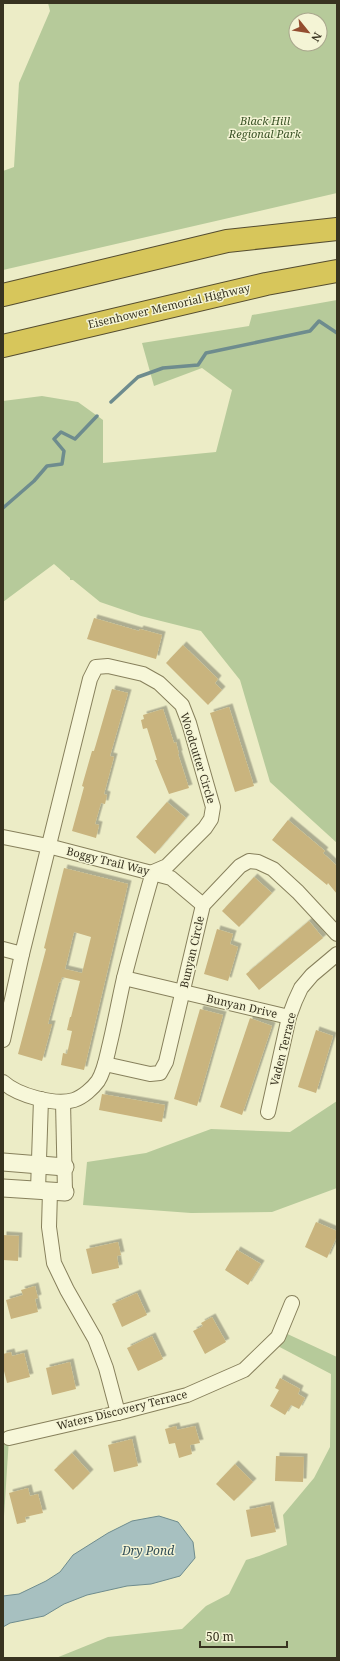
<svg xmlns="http://www.w3.org/2000/svg" width="340" height="1661" font-family="'Noto Serif',serif">
<style>
.green{fill:#b6ca9a;fill-rule:evenodd}
.water{fill:#a7c0c0;stroke:#6e8c8e}
.lines{fill:none;stroke-linecap:round;stroke-linejoin:round}
.stream{stroke:#6e8c8e;stroke-width:3.5}
.building{fill:#c9b47e;fill-rule:evenodd;filter:url(#shadow)}
.minor-casing{stroke:#87805c;stroke-width:16}
.tertiary-casing{stroke:#87805c;stroke-width:19}
.motorway-casing{stroke:#554d30;stroke-width:24}
.minor{stroke:#f7f7d9;stroke-width:14}
.tertiary{stroke:#f7f7d9;stroke-width:17}
.motorway{stroke:#d7c65b;stroke-width:22}
.labels{text-anchor:middle;stroke-width:3;stroke-linejoin:round;paint-order:stroke}
.park-label{font-size:11px;font-style:italic;fill:#3b5327;stroke:#f4f4d5}
.street-label{font-size:11px;fill:#383320;stroke:#f4f4d5}
.water-label{font-size:12px;font-style:italic;fill:#304d57;stroke:#f4f4d5}
</style>
<defs>
<filter id="shadow"><feDropShadow dx="3.5" dy="-3.5" stdDeviation="0" flood-color="#0004"/></filter>
</defs>
<rect width="100%" height="100%" fill="#ececc6"/>
<g class="green">
<path d="M48,3H337V193L3,270V171L14,167L19,83L50,11ZM296,20H320V44H296Z"/>
<path d="M337,300V843L270,782L240,680L201,631L141,616L100,602L73,580H70V578L54,564L3,602V401L42,396L78,402L103,420V463L216,452L232,390L202,368L154,386L142,343L249,326L252,315Z"/>
<path d="M337,1101V1188L272,1212L191,1213L83,1205L87,1162L146,1153L211,1129L290,1132Z"/>
<path d="M281,1331L337,1357V1658H56L108,1637L182,1629L206,1606L229,1594L246,1560L259,1556L287,1545L283,1515L314,1478L330,1447L331,1374L272,1343Z"/>
<path d="M9,1438L3,1532V1446Z"/>
</g>
<path class="water" d="M159,1516L178,1522L193,1542L195,1558L180,1576L151,1584L127,1586L87,1595L64,1604L44,1616L10,1623L3,1627V1596L19,1594L46,1581L60,1572L73,1555L108,1533L132,1521Z"/>
<g class="lines">
<g class="stream">
<path d="M111,402L138,377L163,368L198,365L206,353L310,331L319,321L337,333"/>
<path d="M3,508L34,481L47,466L62,464L64,451L54,439L61,432L75,439L97,416"/>
</g>
</g>
<g class="building">
<path d="M94,618L139,631L140,629L162,635L156,659L87,639Z"/>
<path d="M183,645L218,679L215,683L222,690L208,705L166,663Z"/>
<path d="M112,689L128,693L110,756L114,757L104,794L107,795L105,804L101,803L95,824L99,825L96,838L72,831L84,787L82,786L92,751H94Z"/>
<path d="M229,707L254,786L235,792L210,713Z"/>
<path d="M163,709L174,743L176,742L179,754H178L189,788L169,794L155,760H157L147,728L143,729L141,720L144,719L143,715Z"/>
<path d="M167,802L186,818L155,854L136,837Z"/>
<path d="M288,820L325,851L323,853L337,866V894L328,883L327,885L272,840Z"/>
<path d="M64,868L128,884L84,1070L61,1065L63,1053L67,1054L72,1031L67,1030L70,1017H71L80,981L62,977L60,983L59,982L48,1024H52L42,1061L18,1054L46,949L44,948ZM74,932L91,937L82,973L65,969Z"/>
<path d="M254,877L272,893L239,927L222,911Z"/>
<path d="M309,921L323,938L259,990L246,974Z"/>
<path d="M217,929L233,934L230,944L238,947L228,981L204,974Z"/>
<path d="M200,1009L223,1015L197,1106L174,1099Z"/>
<path d="M250,1018L272,1026L242,1115L220,1107Z"/>
<path d="M316,1030L333,1036L316,1093L298,1087Z"/>
<path d="M102,1094L165,1105L162,1122L99,1110Z"/>
<path d="M316,1222L337,1231V1236L327,1258L305,1247Z"/>
<path d="M3,1235L19,1236L18,1261L3,1260Z"/>
<path d="M118,1242L121,1255L117,1256L119,1268L92,1274L86,1249Z"/>
<path d="M237,1250L261,1264L248,1285L225,1270Z"/>
<path d="M35,1286L38,1298L35,1299L38,1312L11,1319L6,1300L23,1295L21,1290Z"/>
<path d="M137,1293L147,1315L122,1327L112,1304Z"/>
<path d="M212,1317L226,1342L205,1354L193,1331L203,1326L201,1323Z"/>
<path d="M152,1336L163,1359L138,1371L127,1348Z"/>
<path d="M11,1352L12,1356L24,1353L30,1377L7,1383L3,1367V1354Z"/>
<path d="M70,1362L76,1389L52,1395L46,1368Z"/>
<path d="M280,1378L300,1389L298,1394L305,1398L299,1409L291,1405L285,1415L270,1406L279,1390L275,1388Z"/>
<path d="M176,1426L177,1430L195,1426L200,1443L190,1445L192,1454L179,1458L175,1443L169,1444L165,1429Z"/>
<path d="M132,1439L138,1466L114,1472L108,1445Z"/>
<path d="M72,1453L90,1473L73,1490L54,1470Z"/>
<path d="M276,1456L304,1457L303,1482L275,1481Z"/>
<path d="M235,1464L253,1482L234,1501L216,1484Z"/>
<path d="M28,1488L30,1496L38,1494L43,1513L25,1517L26,1522L17,1524L9,1493Z"/>
<path d="M270,1505L276,1532L251,1537L246,1510Z"/>
</g>
<g class="lines">
<g class="minor-casing">
<g id="minor">
<path d="M3,837L48,846L171,878L203,905"/>
<path d="M3,949L22,954"/>
<path d="M124,978L289,1017"/>
<path d="M3,1040L22,954L90,679L96,667L108,666L143,674L159,683L182,705L189,723L213,807L211,819L205,828L167,866L153,872C143,907 133,943 124,978C119,1000 115,1022 110,1043C107,1055 105,1070 98,1081C93,1088 83,1097 74,1100C55,1106 17,1095 3,1082"/>
<path d="M105,1064L150,1074L160,1073L166,1062L203,905L240,866L249,861L258,862L273,869L298,892L337,934"/>
<path d="M63,1102L65,1192"/>
<path d="M268,1112L289,1017L295,1001L301,988L312,975L337,954"/>
<path d="M38,1190L41,1099"/>
<path d="M50,1191L49,1227L54,1263L67,1290L95,1339L106,1368L118,1413"/>
<path d="M9,1438L118,1413L187,1395L244,1370L278,1337L292,1303"/>
</g>
</g>
<g class="tertiary-casing">
<g id="tertiary">
<path d="M3,1162L65,1167"/>
<path d="M3,1188L65,1192"/>
</g>
</g>
<g class="motorway-casing">
<g id="motorway">
<path d="M3,295L227,241L337,229"/>
<path d="M3,346L266,284L337,271"/>
</g>
</g>
<use href="#minor" class="minor"/>
<use href="#tertiary" class="tertiary"/>
<use href="#motorway" class="motorway"/>
</g>
<g class="labels">
<g class="park-label">
<text x="265" y="125">Black Hill<tspan x="265" dy="13">Regional Park</tspan></text>
</g>
<g class="street-label">
<text transform="translate(169 306) rotate(-13)" y="4">Eisenhower Memorial Highway</text>
<text transform="translate(198 758) rotate(73)" y="4">Woodcutter Circle</text>
<text transform="translate(108 861) rotate(14)" y="4">Boggy Trail Way</text>
<text transform="translate(192 952) rotate(-77)" y="4">Bunyan Circle</text>
<text transform="translate(242 1006) rotate(13)" y="4">Bunyan Drive</text>
<text transform="translate(283 1049) rotate(-76)" y="4">Vaden Terrace</text>
<text transform="translate(122 1410) rotate(-14)" y="4">Waters Discovery Terrace</text>
</g>
<g class="water-label">
<text x="148" y="1555">Dry Pond</text>
</g>
</g>
<rect width="340" height="1661" fill="none" stroke="#383320" stroke-width="8"/>
<g transform="translate(308 32) rotate(120)"><circle r="19" fill="#f4f4d5" stroke="#a9a78d"/>
<path d="M0-3L7 15L0 10L-7 15Z" fill="#934d2f"/>
<text y="-6" font-size="11" font-weight="bold" text-anchor="middle" fill="#383320">N</text>
</g>
<path d="M200 1641v6h87v-6" fill="none" stroke="#383320" stroke-width="2"/>
<text x="206" y="1641" font-size="12" fill="#383320" stroke="#f4f4d5" stroke-width="3" paint-order="stroke">50 m</text>
</svg>
